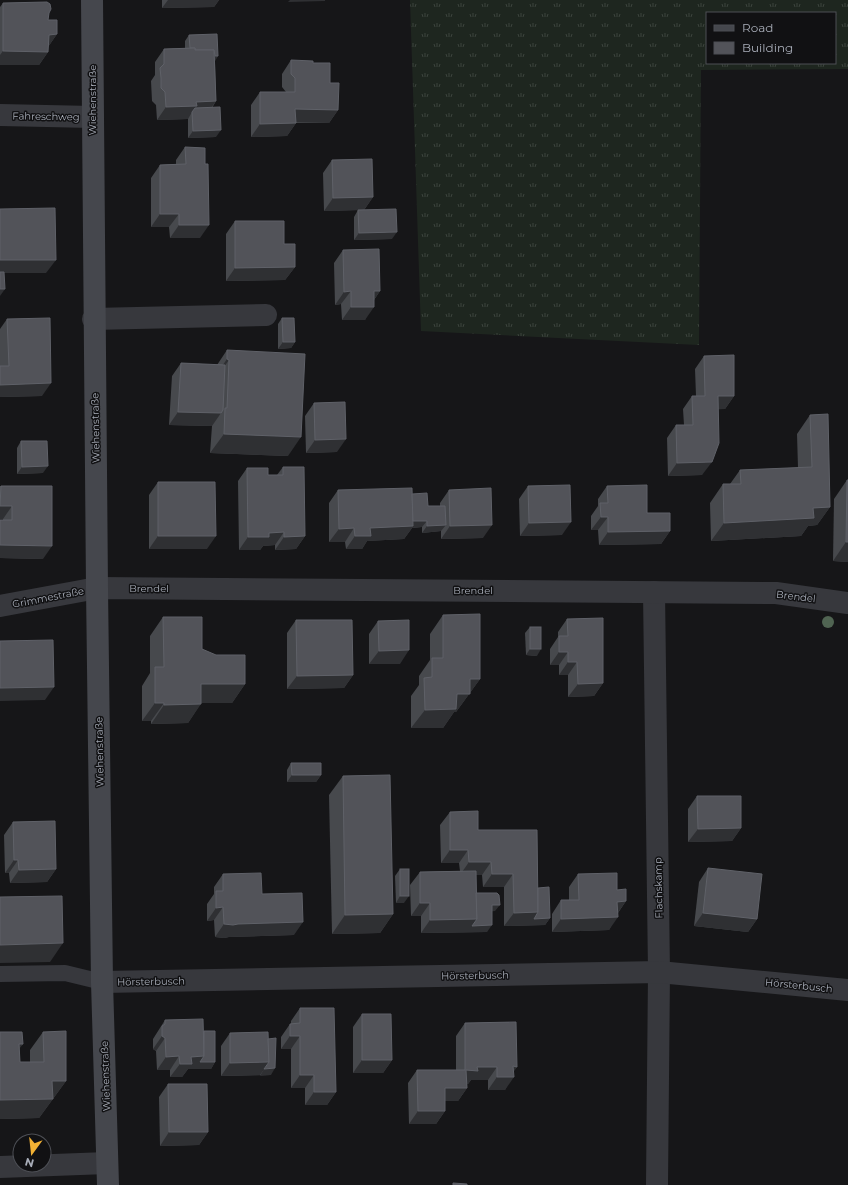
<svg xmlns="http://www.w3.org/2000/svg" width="848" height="1185" font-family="Montserrat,sans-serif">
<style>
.grass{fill:url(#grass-tufts);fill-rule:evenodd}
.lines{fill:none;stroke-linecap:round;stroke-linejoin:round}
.lane{stroke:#37383d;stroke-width:16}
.street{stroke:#37383d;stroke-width:22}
.secondary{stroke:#45474d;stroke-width:22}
.tree{fill:#506452}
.wall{fill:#47494d}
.shaded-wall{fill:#2f3033}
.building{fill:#525359;stroke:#5f6168}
.labels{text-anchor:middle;stroke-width:3;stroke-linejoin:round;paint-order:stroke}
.street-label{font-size:10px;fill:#a8adb8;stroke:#111113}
</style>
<defs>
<pattern id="grass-tufts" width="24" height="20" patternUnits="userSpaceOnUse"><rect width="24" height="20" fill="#1e261f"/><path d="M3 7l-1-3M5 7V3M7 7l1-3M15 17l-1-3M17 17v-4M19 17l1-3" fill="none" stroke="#3c433d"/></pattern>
</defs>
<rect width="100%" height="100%" fill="#161618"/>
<path class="grass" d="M410,0H848V69L701,70L699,345L421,331ZM707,13H835V63H707Z"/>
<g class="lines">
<path class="lane" d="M0,974L65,973L102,982"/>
<g class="street">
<path d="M0,115L93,117"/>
<path d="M93,319L266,315"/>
<path d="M654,592L659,972L657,1185"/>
<path d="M0,606L97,588L776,593L848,603"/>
<path d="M102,982L659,972L848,990"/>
<path d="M0,1167L107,1163"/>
</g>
<path class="secondary" d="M92,0L97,588L102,982L108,1185"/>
</g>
<circle class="tree" cx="828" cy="622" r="6"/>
<g class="wall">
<path d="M162,0H219L214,7L162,8Z"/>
<path d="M3,3L49,13L48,20L57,34L48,47V52L39,65H0V7Z"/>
<path d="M189,35L215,61L216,101L212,108L216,137L188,138V119L157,120L156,105L152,101L151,81L155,75V62L164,49L185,48V41Z"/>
<path d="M291,60L313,63L330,83L338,110L329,123H296L287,136L251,137V105L260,92H286L282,87V74Z"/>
<path d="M185,147L200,238H170L169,227H151V178L160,165L176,164V160Z"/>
<path d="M332,160L373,197L364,210L392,239L354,240V217L358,210L324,211L323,173Z"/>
<path d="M235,221L284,244L295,267L285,280L226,281V234Z"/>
<path d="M343,250L380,291L374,300L365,320H342L341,304L335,305L334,263Z"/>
<path d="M282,318L295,342L291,348L278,349V324Z"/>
<path d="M7,319L42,396L0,397V329Z"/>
<path d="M227,350L288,456L210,453L212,426L169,425L172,376L181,363L217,365Z"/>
<path d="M704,356L734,396L725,409H718L702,475L668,476L667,438L676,425H684L683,409L692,396H696L695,369Z"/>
<path d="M314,403L337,452L306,453L305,416Z"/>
<path d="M810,415L830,507L817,525L808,526L801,536L711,541L710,503L723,484H730L740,470L798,468L797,434Z"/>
<path d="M21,441L43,473L17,474V448Z"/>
<path d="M283,467L305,536L296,549L275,550V545L263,546L260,550H239L238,481L247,468L268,475H277Z"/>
<path d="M847,480L848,562L833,561L834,499Z"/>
<path d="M158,482L207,549H149V495Z"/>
<path d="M0,486H1L43,559L0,558V520H3V519H0Z"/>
<path d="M528,486L562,535L520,536L519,499Z"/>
<path d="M607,486L647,513L670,531L661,544L599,545L598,530H591V516L598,506V499Z"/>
<path d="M338,490L412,494L428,506H440V503L449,490L483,538L441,539V531L422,533V527L412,528L404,539L367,541L362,549H346L345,542H329V503Z"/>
<path d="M443,615L480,679L456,712H454L443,728H411V696L419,685V676L430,660V634Z"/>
<path d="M163,617L245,684L232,703H201L188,723L151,724V721H142V686L150,673V636Z"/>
<path d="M567,619L603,683L594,696L568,697V675H559V665H550V649L558,637V632Z"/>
<path d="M296,620L353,675L344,688L287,689V633Z"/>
<path d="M378,621L400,664H369V634Z"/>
<path d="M530,627L537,656L526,655L525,633Z"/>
<path d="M291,763L321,775L316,782H287V770Z"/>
<path d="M343,776L393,914L380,933L332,934L329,795Z"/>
<path d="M697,796L741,828L732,841L688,842V809Z"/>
<path d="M450,812L478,830L538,888L550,918L545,925L504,926V887H483L482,875H476V893L495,911H492L487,932L421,933V916H411L410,885L420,872L460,871L459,863H441L440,825Z"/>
<path d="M13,822L56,869L47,882L10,883L9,873H5L4,835Z"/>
<path d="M708,868L757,919L748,932L694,926L699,882Z"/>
<path d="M400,869L404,903H396L395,876Z"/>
<path d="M223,874L262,894L294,935L229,937L224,938L215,937L214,920L207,921V904L214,894V887Z"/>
<path d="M578,874L617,890L626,901L618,913L609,930L552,932V914L561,900H569V887Z"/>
<path d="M300,1008L336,1092L327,1105H305V1088H291V1049H281V1037L290,1024H291V1021Z"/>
<path d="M362,1014L392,1060L383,1073H353V1027Z"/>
<path d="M165,1020L204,1031L215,1062L211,1069H188L182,1077H170V1070H157L156,1051L153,1049V1039Z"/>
<path d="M465,1023L514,1071L505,1090H488V1080H471L468,1084H467V1088L458,1101H445V1111L436,1124H409L408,1083L417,1070H456V1036Z"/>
<path d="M0,1032L23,1044L19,1048L20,1062H30V1050L43,1032L66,1081L39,1118L0,1119Z"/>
<path d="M230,1033L271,1075L221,1076V1046Z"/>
<path d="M168,1084L208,1132L199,1145L160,1146L159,1097Z"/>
</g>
<g class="shaded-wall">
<path d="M168,0H219L214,7L162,8Z"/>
<path d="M290,0H325V1L288,2Z"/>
<path d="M57,34L48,47L49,35Z"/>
<path d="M3,51L48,52L39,65H0V55Z"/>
<path d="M218,56L214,63L190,57Z"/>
<path d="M216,101L207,114L192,112L188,119L157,120L166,107L196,102Z"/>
<path d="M295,109L338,110L329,123L286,122Z"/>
<path d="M296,123L287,136L251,137L260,124Z"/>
<path d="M221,130L216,137L188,138L193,131Z"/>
<path d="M373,197L364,210L324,211L333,198Z"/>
<path d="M160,214H179L169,227H151Z"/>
<path d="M179,225H209L200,238H170Z"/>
<path d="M397,232L392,239L354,240L359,233Z"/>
<path d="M0,260H56L46,273H0Z"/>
<path d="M295,267L285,280L226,281L235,268Z"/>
<path d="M0,289H5L0,296Z"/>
<path d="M351,291L341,304L335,305L344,292Z"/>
<path d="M374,291H380L371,304Z"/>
<path d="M351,307H374L365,320H342Z"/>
<path d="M283,342H295L291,348L278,349Z"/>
<path d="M227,359L229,360L216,378H214Z"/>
<path d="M51,383L42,396L0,397V385Z"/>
<path d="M718,396H734L725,409L708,410Z"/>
<path d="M178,412L221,413L212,426L169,425Z"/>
<path d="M224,434L301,437L288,456L210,453Z"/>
<path d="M346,439L337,452L306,453L315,440Z"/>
<path d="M712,462L702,475L668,476L677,463Z"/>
<path d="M48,466L43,473L17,474L22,467Z"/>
<path d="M0,506H12L3,519H0Z"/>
<path d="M830,507L817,525L808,526L801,536L711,541L724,523L813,508Z"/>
<path d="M601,517H608L598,530H591Z"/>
<path d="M408,521H427L422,527L412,528L404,539L367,541L362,549H346L355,536L370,528Z"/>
<path d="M571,522L562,535L520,536L529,523Z"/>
<path d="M446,525L441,531L422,533L427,526Z"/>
<path d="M492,525L483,538L441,539L450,526Z"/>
<path d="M354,528L345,542H329L339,529Z"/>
<path d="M670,531L661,544L599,545L608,532Z"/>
<path d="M284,532L275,545L263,546L260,550H239L248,537L269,533Z"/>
<path d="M158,536H216L207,549H149Z"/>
<path d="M305,536L296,549L275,550L284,537Z"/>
<path d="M846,542H848V562L833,561Z"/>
<path d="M0,545L52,546L43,559L0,558Z"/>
<path d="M530,649H541L537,656L526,655Z"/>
<path d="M409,650L400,664H369L379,651Z"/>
<path d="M559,652H568L559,665H550Z"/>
<path d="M568,662H577L568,675H559Z"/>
<path d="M353,675L344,688L287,689L297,676Z"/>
<path d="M470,679H480L456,712H454L443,728H411L425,710L457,694Z"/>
<path d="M603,683L594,696L568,697L578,684Z"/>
<path d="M201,684H245L232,703H188Z"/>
<path d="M54,687L45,700L0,701V688Z"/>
<path d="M155,703H164L151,721H142Z"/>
<path d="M201,704L188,723L151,724L164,705Z"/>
<path d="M292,775H321L316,782H287Z"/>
<path d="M741,828L732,841L688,842L698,829Z"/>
<path d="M450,850H468L459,863H441Z"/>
<path d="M14,860H18L9,873H5Z"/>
<path d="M469,862H491L482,875H460Z"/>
<path d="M56,869L47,882L10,883L19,870Z"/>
<path d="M492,874H513L504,887H483Z"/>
<path d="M400,896H409L404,903H396Z"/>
<path d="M626,901L617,914V902Z"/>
<path d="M420,903H430L421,916H411Z"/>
<path d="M492,905H500L495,911L487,912Z"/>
<path d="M223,907L214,920L207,921L216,908Z"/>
<path d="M538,912L550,918L545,925L504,926L514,913Z"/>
<path d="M703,913L757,919L748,932L694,926Z"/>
<path d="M393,914L380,933L332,934L345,915Z"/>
<path d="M618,917L609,930L552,932L561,919Z"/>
<path d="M477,919L492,925L487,932L421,933L430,920Z"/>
<path d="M303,922L294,935L229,937L224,938L215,937L224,924Z"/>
<path d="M63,943L50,962L0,963V945Z"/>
<path d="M162,1036L165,1038L156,1051L153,1049Z"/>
<path d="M290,1036H300L291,1049H281Z"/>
<path d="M19,1044H23L9,1062Z"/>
<path d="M179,1056L170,1070H157L166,1057Z"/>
<path d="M204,1056L215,1062L211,1069H188L182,1077H170L180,1064L191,1057Z"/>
<path d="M362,1060H392L383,1073H353Z"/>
<path d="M269,1062L260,1075L221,1076L230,1063Z"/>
<path d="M513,1066L517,1067L510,1077H514L505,1090H488L497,1077Z"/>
<path d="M477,1067H497L488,1080H471L468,1084H457L466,1070Z"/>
<path d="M275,1068L271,1075L260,1076L264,1069Z"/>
<path d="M300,1075H314L305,1088H291Z"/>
<path d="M52,1081H66L39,1118L0,1119V1100Z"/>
<path d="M445,1088H467L458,1101H436Z"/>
<path d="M314,1092H336L327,1105H305Z"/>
<path d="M418,1111H445L436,1124H409Z"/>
<path d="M169,1132H208L199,1145L160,1146Z"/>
</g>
<g class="building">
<path d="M47,2L50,4L51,9L49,13L48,20H57V34L49,35L48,52L3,51V3Z"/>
<path d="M217,34L218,56H215L214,50H195V48H190L189,35Z"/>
<path d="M195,48V50H214L216,101L196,102L197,106L166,107L165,92L161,88V78L160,68L164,64V49Z"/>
<path d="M291,60L313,61V63H330V83H339L338,110L295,109L296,123L260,124V92H295V78L291,74Z"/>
<path d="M220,107L221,130L193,131L192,112L195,108Z"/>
<path d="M185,147L205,148V164H208L209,225H179V214H160V165L186,164Z"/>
<path d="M372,159L373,197L333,198L332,160Z"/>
<path d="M55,208L56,260H0V209Z"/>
<path d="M396,209L397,232L359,233L358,210Z"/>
<path d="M235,221H284V244H295V267L235,268Z"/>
<path d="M379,249L380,291H374V307H351V291L344,292L343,250Z"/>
<path d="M0,272H4L5,289H0Z"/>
<path d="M50,318L51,383L0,385V366H9L7,319Z"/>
<path d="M282,318H294L295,342H283Z"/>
<path d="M227,350L305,354L301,437L224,434L225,408H227L229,360L227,359Z"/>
<path d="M734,355V396H718L719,443L712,462L677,463L676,425H693L692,396H705L704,356Z"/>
<path d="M181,363L225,365L223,410L221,413L178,412Z"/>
<path d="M345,402L346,439L315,440L314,403Z"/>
<path d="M828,414L830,507L813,508L814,518L724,523L723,484H741L740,470L812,467L810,415Z"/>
<path d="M21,441H47L48,466L22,467Z"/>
<path d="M283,467H304L305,536L284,537V532L269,533V537H248L247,468H268V475H283Z"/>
<path d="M847,480H848V542H846Z"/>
<path d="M158,482H215L216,536H158Z"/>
<path d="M570,485L571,522L529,523L528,486Z"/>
<path d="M647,485V513H670V531L608,532V517H601L600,503H608L607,486Z"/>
<path d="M1,486H52V546L0,545V520H12V506H0Z"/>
<path d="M412,488L413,526L370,528L371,536H355L354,528L339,529L338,490Z"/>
<path d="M491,488L492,525L450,526L449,490Z"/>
<path d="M427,493L428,506H445L446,525L427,526V521H413L412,494Z"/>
<path d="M480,614V679H470V694H457L456,709L425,710L424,678L432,677V658H443V615Z"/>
<path d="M163,617H202V649L216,655H245V684H201V704L164,705V703H155V667H164Z"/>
<path d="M603,618V683L578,684L577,662H568V652H559V636H568L567,619Z"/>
<path d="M296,620H352L353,675L297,676Z"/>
<path d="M409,620V650L379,651L378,621Z"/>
<rect x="530" y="627" width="11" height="22"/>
<path d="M53,640L54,687L0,688V641Z"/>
<path d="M291,763H321V775H292Z"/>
<path d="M390,775L393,914L345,915L343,776Z"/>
<path d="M697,796H741V828L698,829Z"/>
<path d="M478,811V830H537L538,912L514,913L513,874H492L491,862H469L468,850H450V812Z"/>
<path d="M55,821L56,869L19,870L18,860H14L13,822Z"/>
<path d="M708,868L762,874L757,919L703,913Z"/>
<rect x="400" y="869" width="9" height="27"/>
<path d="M476,871L477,919L430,920V903H420V872Z"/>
<path d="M261,873L262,894L302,893L303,922L238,924L233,925L224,924L223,907L216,908V891H223V874Z"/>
<path d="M617,873V890L626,889V901L617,902L618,917L561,919V900H579L578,874Z"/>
<path d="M549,887L550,918L534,919L538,912V888Z"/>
<path d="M476,893H497L499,895L500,905H492V925L472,926L477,919Z"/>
<path d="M62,896L63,943L0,945V897Z"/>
<path d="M300,1008H334L336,1092H314V1075H300V1036H290V1024L300,1023Z"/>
<path d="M362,1014H391L392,1060H362Z"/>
<path d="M203,1019L204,1056L191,1057L192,1064H180L179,1056L166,1057L165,1038L162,1036V1026L165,1024V1020Z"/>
<path d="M516,1022L517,1067L513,1066L514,1077H497V1067H477L478,1071L466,1070L467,1088H445V1111H418L417,1070H465V1023Z"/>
<path d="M66,1031V1081H52L53,1099L0,1100V1032H22L23,1044H19L20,1062H44L43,1032Z"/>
<path d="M204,1031H215V1062H200L204,1056Z"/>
<path d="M268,1032L269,1062L230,1063V1033Z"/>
<path d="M276,1038L275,1068L264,1069L269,1062L268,1039Z"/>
<path d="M168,1084H207L208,1132H169Z"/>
<path d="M453,1183L467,1184V1185H453Z"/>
</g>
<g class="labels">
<g class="street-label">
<text transform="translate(92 100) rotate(-90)" y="4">Wiehenstraße</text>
<text transform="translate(46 116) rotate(1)" y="4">Fahreschweg</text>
<text transform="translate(95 428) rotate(-91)" y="4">Wiehenstraße</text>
<text x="149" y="592">Brendel</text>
<text x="473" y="594">Brendel</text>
<text transform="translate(796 596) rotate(7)" y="4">Brendel</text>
<text transform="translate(48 597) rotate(-11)" y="4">Grimmestraße</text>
<text transform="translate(99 752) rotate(-91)" y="4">Wiehenstraße</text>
<text transform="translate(658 888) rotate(-91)" y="4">Flachskamp</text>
<text transform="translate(475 975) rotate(-1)" y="4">Hörsterbusch</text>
<text transform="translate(151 981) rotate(-1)" y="4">Hörsterbusch</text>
<text transform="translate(799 985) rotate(6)" y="4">Hörsterbusch</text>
<text transform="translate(105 1076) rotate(-92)" y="4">Wiehenstraße</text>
</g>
</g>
<rect x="706" y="12" width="130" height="52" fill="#111113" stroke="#4d4f55"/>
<rect x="714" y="25" width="20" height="6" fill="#45474d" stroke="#4d4f55"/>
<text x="742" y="32" font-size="12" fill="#a8adb8">Road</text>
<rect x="714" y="42" width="20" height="12" fill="#525359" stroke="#4d4f55"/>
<text x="742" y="52" font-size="12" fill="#a8adb8">Building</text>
<g transform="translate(32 1153) rotate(195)"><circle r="19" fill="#111113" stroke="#4d4f55"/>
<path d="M0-3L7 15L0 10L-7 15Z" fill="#f2b134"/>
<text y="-6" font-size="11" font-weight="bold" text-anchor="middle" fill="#a8adb8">N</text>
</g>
</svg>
